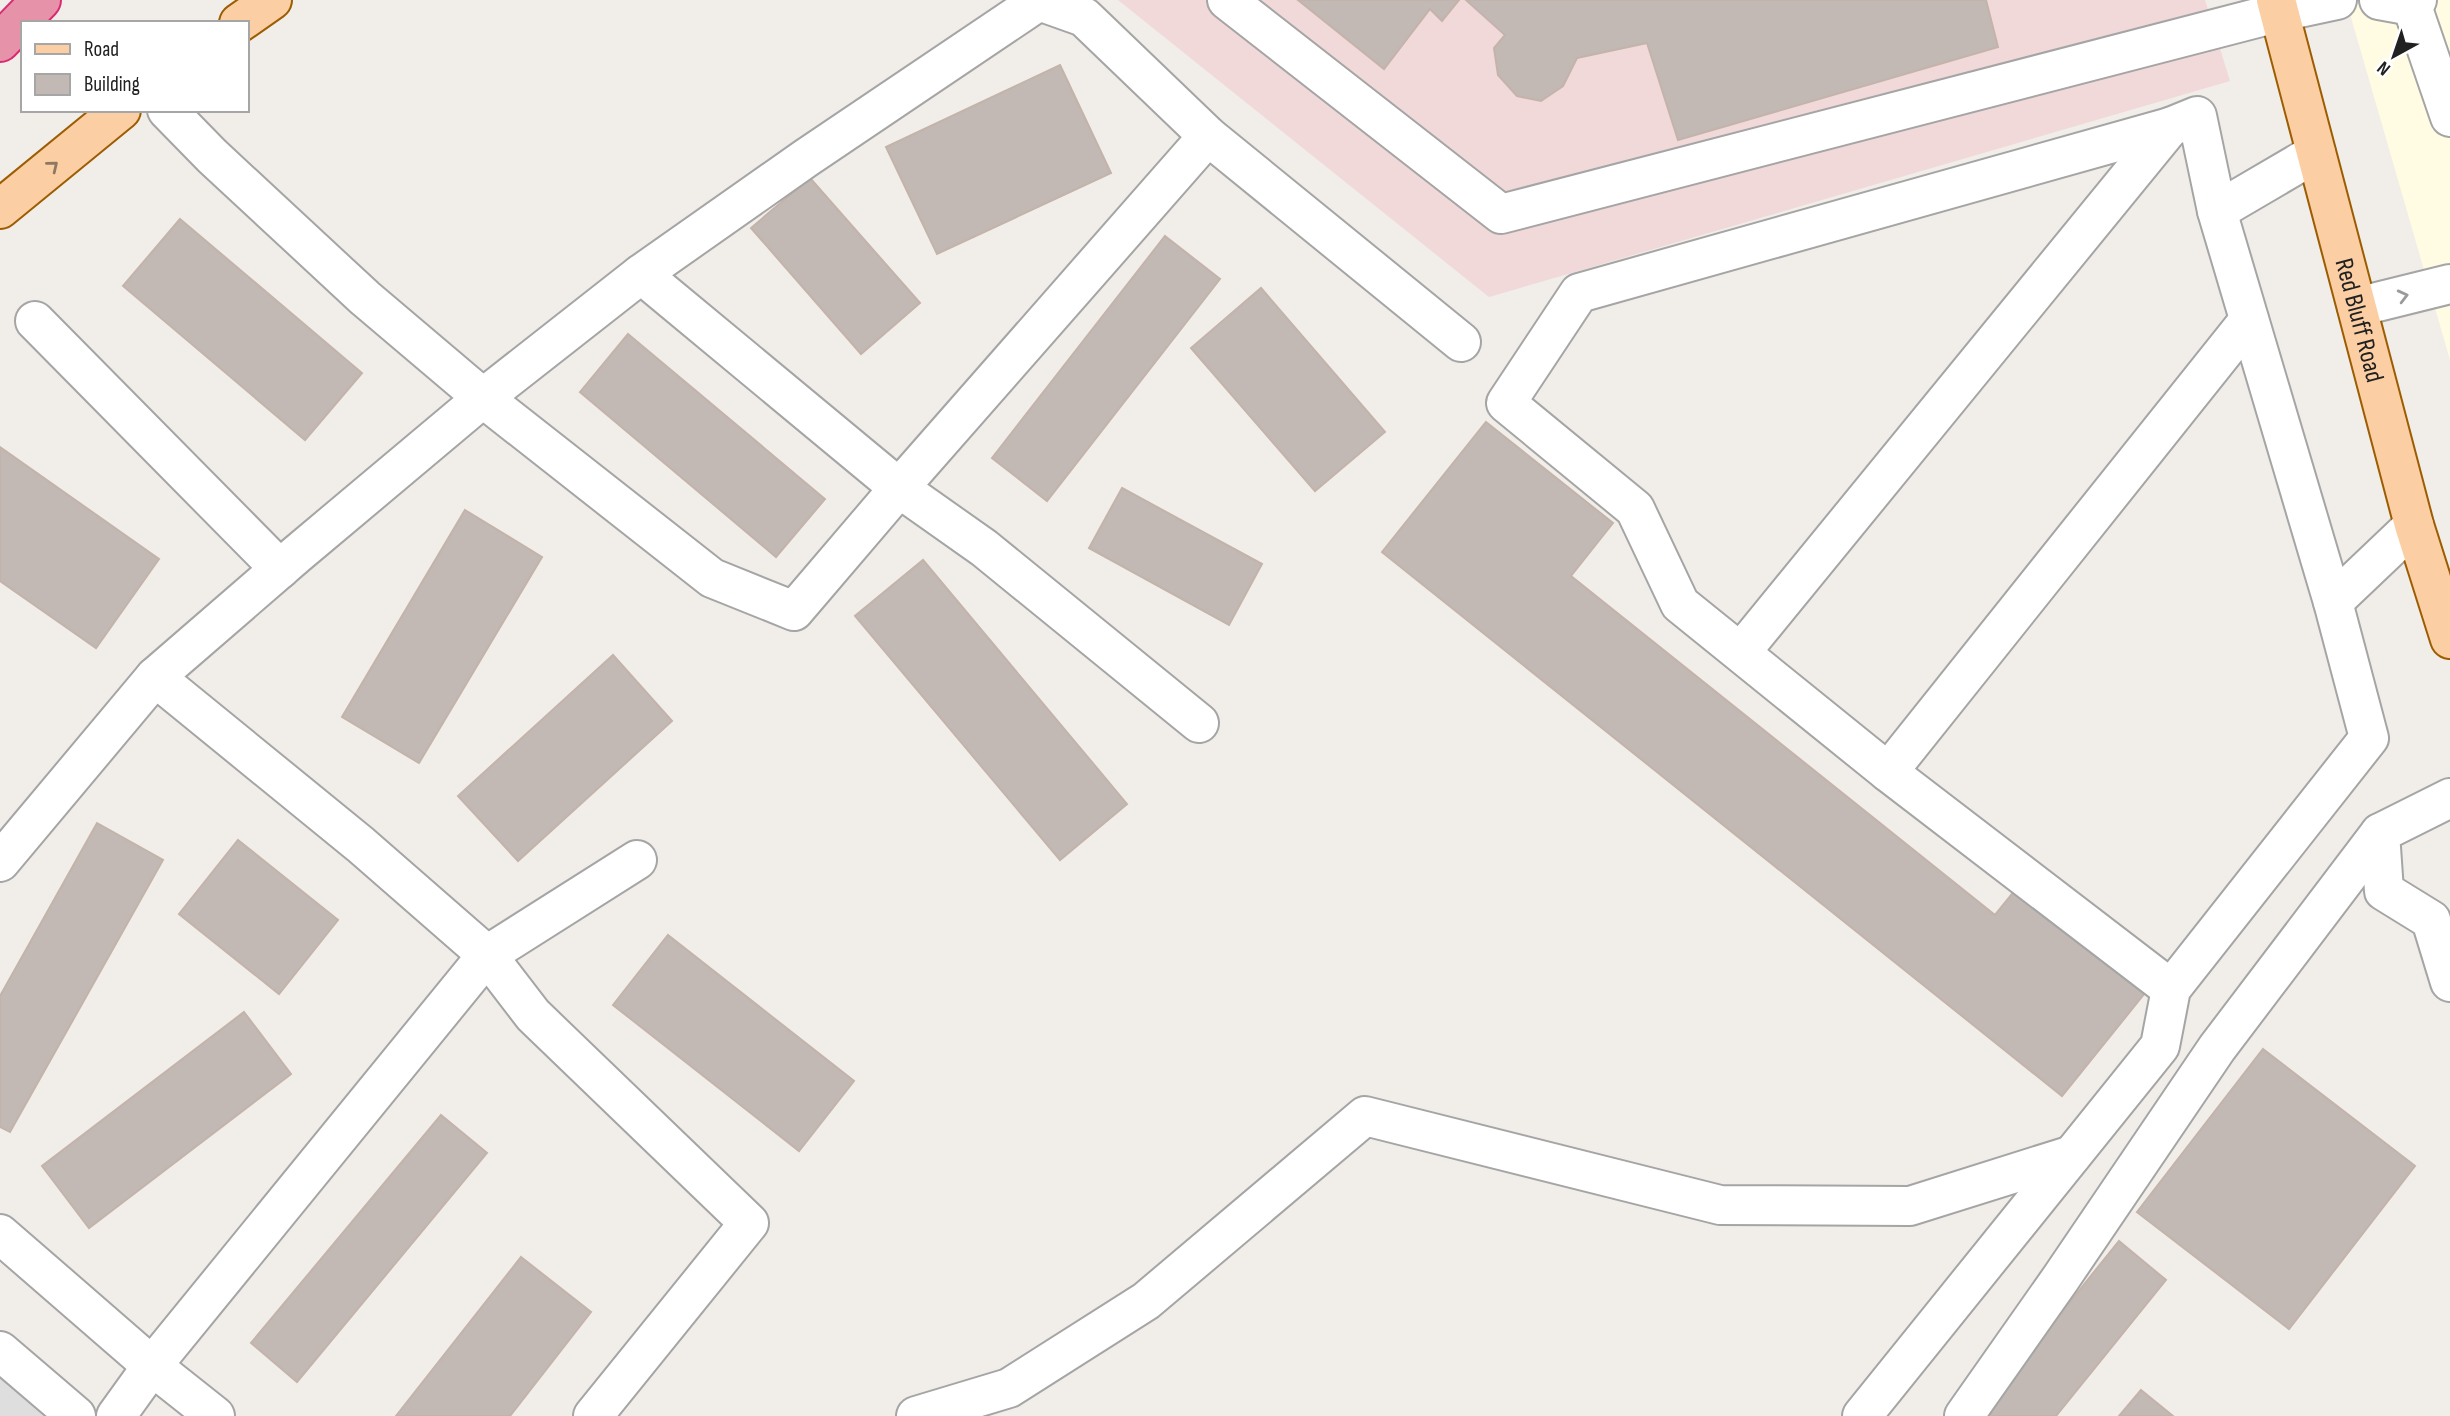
<svg xmlns="http://www.w3.org/2000/svg" width="2450" height="1416" font-family="'Sofia Sans Condensed',sans-serif">
<style>
.residential{fill:#dfdede}
.commercial{fill:#f1d8d9}
.education{fill:#fffce3}
.building{fill:#c2b9b4;stroke:#c3b3aa;stroke-width:2}
.lines{fill:none;stroke-linecap:round;stroke-linejoin:round}
.minor-casing{stroke:#a5a5a5;stroke-width:42}
.major-casing{stroke:#9c5d02;stroke-width:42}
.highway-casing{stroke:#d92b74;stroke-width:42}
.minor{stroke:#fff;stroke-width:38}
.major{stroke:#fbcea3;stroke-width:38}
.highway{stroke:#e692a8;stroke-width:38}
.oneway{stroke:#8e7862}
.oneway2{stroke:#9b9b9b}
.labels{text-anchor:middle;stroke-width:7;stroke-linejoin:round;paint-order:stroke}
.street-label{font-size:26px;fill:#212121;stroke:#fff}
</style>
<rect width="100%" height="100%" fill="#f1ede8"/>
<path class="residential" d="M0,1369L57,1416H0Z"/>
<path class="commercial" d="M1118,0H2205L2230,81L1489,297Z"/>
<path class="education" d="M2346,0H2450V360Z"/>
<g class="building">
<path d="M1298,0H1459L1442,21L1430,9L1384,69Z"/>
<path d="M1466,0H1986L1998,47L1678,140L1647,43L1577,58L1563,86L1541,101L1517,96L1498,75L1494,48L1505,35Z"/>
<path d="M1060,65L1111,173L937,254L886,147Z"/>
<path d="M810,178L920,303L861,354L751,228Z"/>
<path d="M180,219L362,373L305,440L123,286Z"/>
<path d="M1165,236L1220,279L1047,501L992,458Z"/>
<path d="M1261,288L1385,432L1315,491L1191,348Z"/>
<path d="M628,334L825,499L776,557L580,392Z"/>
<path d="M1486,422L1613,523L1571,576L1995,915L2016,889L2145,993L2062,1096L1382,552Z"/>
<path d="M0,447L159,559L96,648L0,581Z"/>
<path d="M1122,488L1262,564L1229,625L1089,548Z"/>
<path d="M465,510L542,557L419,763L342,717Z"/>
<path d="M923,560L1127,804L1060,860L855,616Z"/>
<path d="M613,655L672,721L518,861L458,796Z"/>
<path d="M97,823L163,860L10,1132L0,1127V996Z"/>
<path d="M238,840L338,920L279,994L179,914Z"/>
<path d="M668,935L854,1081L799,1151L613,1005Z"/>
<path d="M244,1012L291,1074L89,1228L42,1166Z"/>
<path d="M2263,1049L2415,1166L2289,1329L2137,1212Z"/>
<path d="M441,1115L487,1153L297,1382L251,1343Z"/>
<path d="M2119,1241L2166,1280L2056,1416H1978Z"/>
<path d="M521,1257L591,1312L510,1416H396Z"/>
<path d="M2141,1390L2173,1416H2119Z"/>
</g>
<g class="lines">
<g class="minor-casing">
<g id="minor">
<path d="M1227,0L1501,214L2280,12L2337,0"/>
<path d="M2379,0L2412,6L2417,0"/>
<path d="M2412,6L2450,117"/>
<path d="M167,110L212,156L365,298L483,398L712,578L794,611L899,488L1208,136"/>
<path d="M2217,211L2316,153"/>
<path d="M641,274L899,488L984,548L1199,723"/>
<path d="M2357,307L2450,284"/>
<path d="M35,321L280,569"/>
<path d="M2333,602L2414,525"/>
<path d="M1741,652L2170,127"/>
<path d="M155,677L361,845L487,955L533,1015L749,1223L593,1416"/>
<path d="M1888,772L2249,320"/>
<path d="M2450,798L2380,833L2384,891L2431,920L2450,982"/>
<path d="M0,862L155,677L296,555L483,398L641,274L806,158L1039,1L1084,17L1208,136L1461,342"/>
<path d="M0,1234L152,1366L215,1416"/>
<path d="M0,1351L76,1416"/>
<path d="M116,1416L152,1366L487,955L637,860"/>
<path d="M916,1416L1009,1388L1146,1301L1365,1116L1720,1205L1910,1206L2072,1155"/>
<path d="M1862,1416L2160,1046L2171,989L2369,738L2333,602L2217,211L2197,116L2170,127L1579,293L1506,403L1635,509L1680,604L1888,772L2171,989"/>
<path d="M1964,1416L2061,1278L2217,1048L2380,833"/>
</g>
</g>
<g class="major-casing">
<g id="major">
<path id="s1" d="M2276,0L2414,525L2450,639"/>
<path d="M239,23L272,0"/>
<path d="M0,209L121,110"/>
</g>
</g>
<g class="highway-casing">
<path id="highway" d="M0,42L41,0"/>
</g>
<use href="#minor" class="minor"/>
<use href="#major" class="major"/>
<use href="#highway" class="highway"/>
</g>
<defs><path id="oneway-chevron" d="M-2-3.5L2.5 0L-2 3.5" fill="none" stroke-width="1.6" stroke-linecap="round" stroke-linejoin="round" transform="scale(1.75)"/></defs>
<use class="oneway" href="#oneway-chevron" transform="translate(53 166) rotate(-39)"/>
<use class="oneway2" href="#oneway-chevron" transform="translate(2403 296) rotate(-14)"/>
<g class="labels">
<g class="street-label">
<text dy="9" stroke="none"><textPath href="#s1" startOffset="331">Red Bluff Road</textPath></text>
</g>
</g>
<rect x="21" y="21" width="228" height="91" fill="#ffffff" stroke="#a6a6a6" stroke-width="2"/>
<rect x="35" y="44" width="35" height="10" fill="#fbcea3" stroke="#a6a6a6" stroke-width="2"/>
<text x="84" y="56" font-size="21" fill="#212121">Road</text>
<rect x="35" y="74" width="35" height="21" fill="#c2b9b4" stroke="#a6a6a6" stroke-width="2"/>
<text x="84" y="91" font-size="21" fill="#212121">Building</text>
<g transform="translate(2394 56) rotate(220)" stroke="#ffffff" stroke-width="5" paint-order="stroke">
<path d="M0-5L12 26L0 18L-12 26Z" fill="#212121"/>
<text y="-10" font-size="19" font-weight="bold" text-anchor="middle" fill="#212121">N</text>
</g>
</svg>
